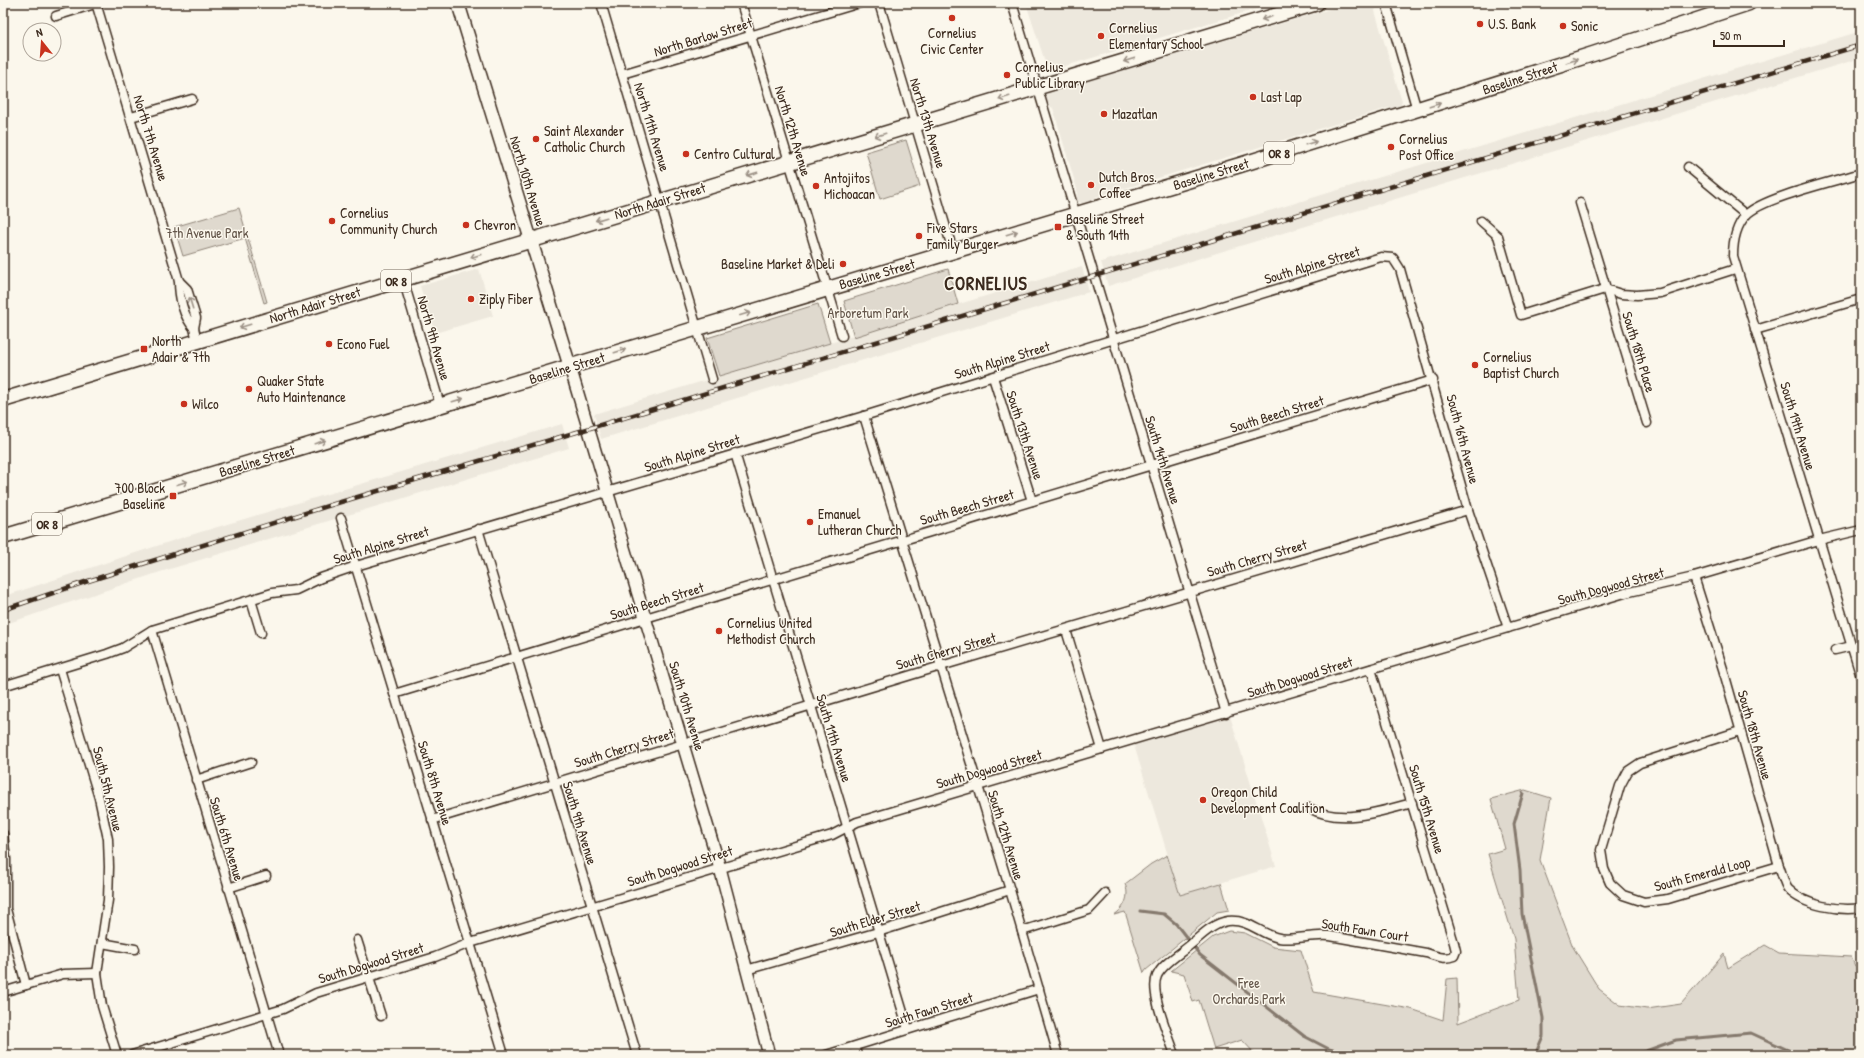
<svg xmlns="http://www.w3.org/2000/svg" width="1864" height="1058" font-family="'Patrick Hand',sans-serif">
<style>
.built{fill:#ede8dd}
.green{fill:#dfd9ce;stroke:#8d8276}
.lines{fill:none;stroke-linecap:round;stroke-linejoin:round}
.stream{stroke:#85796d;stroke-width:3}
.street-casing{stroke:#3b2a1e;stroke-width:11}
.secondary-casing{stroke:#3b2a1e;stroke-width:14}
.primary-casing{stroke:#3b2a1e;stroke-width:15}
.highway-casing{stroke:#3b2a1e;stroke-width:17}
.street{stroke:#fbf7ec;stroke-width:8}
.secondary{stroke:#fbf7ec;stroke-width:11}
.primary{stroke:#fbf7ec;stroke-width:12}
.highway{stroke:#fbf7ec;stroke-width:14}
.rail-casing{stroke:#3b2a1e;stroke-width:4.5}
.rail{stroke:#fbf7ec;stroke-width:3;stroke-dasharray:9;stroke-linecap:butt}
.oneway{stroke:#9b9085}
.poi-dot{fill:#c8321e;stroke:#fbf7ec;stroke-width:1.5}
.labels{text-anchor:middle;stroke-width:3;stroke-linejoin:round;paint-order:stroke}
.shield{fill:#fbf7ec;stroke:#75685c;stroke-width:1}
.shield-label{font-size:13px;font-weight:bold;fill:#3b2a1e}
.poi-label{font-size:14px;fill:#3b2a1e;stroke:#fbf7ec;text-anchor:start}
.street-label{font-size:14px;fill:#3b2a1e;stroke:#fbf7ec}
.park-label{font-size:14px;fill:#64564a;stroke:#fbf7ec}
.district-label{font-size:18px;font-weight:bold;letter-spacing:1px;fill:#3b2a1e;stroke:#fbf7ec}
</style>
<rect width="100%" height="100%" fill="#fbf7ec"/>
<filter id="ink" filterUnits="userSpaceOnUse"><feTurbulence type="fractalNoise" baseFrequency=".025" numOctaves="2"/><feDisplacementMap in="SourceGraphic" scale="8" xChannelSelector="R" yChannelSelector="G"/><feConvolveMatrix kernelMatrix="1 2 1 2 8 2 1 2 1" color-interpolation-filters="sRGB"/></filter>
<g filter="url(#ink)">
<g class="built">
<path d="M1026,3H1272L1273,4L1052,70L1047,68Z"/>
<path d="M1350,3H1378L1375,11L1402,102L1399,108H1388L1096,197L1092,202L1083,204L1077,201V189L1053,108L1048,105L1046,98L1049,90L1059,87L1064,88Z"/>
<path d="M1861,31V58L1108,286L1101,262Z"/>
<path d="M1082,267L1089,292L601,439L594,414Z"/>
<path d="M479,269L493,316L435,333L420,286Z"/>
<path d="M562,424L569,448L160,572L3,625V597L17,592L184,537Z"/>
<path d="M1230,716L1276,866L1180,895L1134,745Z"/>
</g>
<g class="green">
<path d="M906,140L920,186L880,199L866,152Z"/>
<path d="M239,208L267,302L264,303L245,238L183,256L174,227Z"/>
<path d="M948,269L958,304L854,337L844,301Z"/>
<path d="M818,304L830,343L719,376L707,338Z"/>
<path d="M1525,790L1551,798L1540,860L1573,947L1599,989L1620,1005L1647,1009L1681,1004L1724,954L1728,968L1765,945L1779,953L1851,957L1855,966L1861,965V1055H1256L1242,1040L1214,1049L1199,1000L1193,1002L1184,974L1171,971L1213,937L1229,931L1245,933L1273,947L1301,950L1314,992L1411,1009L1443,1020L1447,979L1457,978L1458,1023L1519,1000L1514,939L1488,854L1505,849L1491,799Z"/>
<path d="M1167,855L1180,895L1221,883L1229,910L1217,912L1146,970L1144,973L1125,912L1114,915C1125,908 1130,896 1125,884L1151,864Z"/>
</g>
<g class="lines">
<g class="stream">
<path d="M1523,793L1514,824L1520,870L1522,914L1543,1018V1036L1535,1055"/>
<path d="M1140,911L1164,914L1176,924L1200,955L1304,1036L1329,1049L1351,1055"/>
<path d="M1635,1055L1676,1040L1751,1033L1799,1055"/>
</g>
<g class="street-casing">
<g id="street">
<path d="M96,3L179,281C179,297 183,316 194,328"/>
<path d="M601,3L712,379"/>
<path d="M741,3L842,336"/>
<path d="M879,3L953,251"/>
<path d="M1012,3L1226,713"/>
<path d="M1386,3L1417,110"/>
<path d="M56,16L98,3"/>
<path d="M622,74L860,3"/>
<path d="M131,117L192,99"/>
<path d="M1688,167L1746,215"/>
<path d="M1861,173C1835,181 1762,198 1746,215C1736,226 1733,243 1733,256L1861,677"/>
<path d="M1580,203L1647,423"/>
<path d="M1481,221L1498,236L1521,315L1605,289L1621,294L1637,295L1660,293L1735,269"/>
<path d="M403,279L440,405"/>
<path d="M179,281L187,289L196,318L194,328L197,341"/>
<path d="M1755,330L1861,299"/>
<path d="M993,377L1032,501"/>
<path d="M864,416L1010,890L1058,1055"/>
<path d="M735,453L908,1029"/>
<path d="M341,518L504,1055"/>
<path d="M478,529L637,1055"/>
<path d="M1694,577L1723,669L1779,866C1782,873 1784,884 1788,889C1804,906 1839,911 1861,908"/>
<path d="M251,600L261,633"/>
<path d="M152,630L279,1055"/>
<path d="M1066,630L1102,749"/>
<path d="M1835,650L1852,646"/>
<path d="M60,669L99,798L108,839L109,867L108,900L97,973L102,1006L117,1055"/>
<path d="M3,686L107,654L123,648L152,630L272,593L296,590L321,578L356,566L864,416L1381,257L1393,258L1400,269L1468,510L1508,628"/>
<path d="M394,694L1433,380"/>
<path d="M1740,731L1640,763L1628,771L1620,786L1601,850L1604,869L1610,883L1623,895L1644,902L1668,899L1779,866"/>
<path d="M196,780L251,762"/>
<path d="M1309,808C1340,825 1379,812 1412,803"/>
<path d="M432,820L941,666L1468,510"/>
<path d="M3,834L6,859V909L26,985"/>
<path d="M228,888L266,876"/>
<path d="M1022,931L1089,910L1105,893"/>
<path d="M357,940L381,1016"/>
<path d="M102,943L135,949"/>
<path d="M746,970L878,932L1010,890"/>
<path d="M3,992L63,974L97,973"/>
<path d="M854,1047L857,1055"/>
<path d="M132,1055L283,1009L316,993L435,957L470,943L832,835L857,822L1625,593L1694,577L1819,540L1861,530"/>
<path d="M826,1055L1039,989"/>
<path d="M1175,1055C1170,1038 1149,993 1157,976C1162,964 1180,954 1190,945C1201,936 1213,923 1228,921C1250,919 1259,934 1279,938C1294,941 1312,934 1330,936L1426,953C1436,956 1444,960 1454,956L1456,951L1454,943L1371,669"/>
</g>
</g>
<g class="secondary-casing">
<path id="secondary" d="M570,367L720,868L769,1055"/>
</g>
<g class="primary-casing">
<path id="primary" d="M458,3L570,367"/>
</g>
<g class="highway-casing">
<g id="highway">
<path d="M3,400L1317,3"/>
<path d="M3,537L1240,165L1593,54L1749,3"/>
</g>
</g>
<use href="#street" class="street"/>
<use href="#secondary" class="secondary"/>
<use href="#primary" class="primary"/>
<use href="#highway" class="highway"/>
<g class="rail-casing">
<path id="rail" d="M3,610L85,582L334,504L587,429L1861,45"/>
</g>
<use href="#rail" class="rail"/>
</g>
<defs><path id="oneway-shaft" d="M-6 0H5M1.5-3L5.5 0L1.5 3" fill="none" stroke-width="1.6" stroke-linecap="round" stroke-linejoin="round"/></defs>
<g class="oneway">
<use href="#oneway-shaft" transform="translate(1267 18) rotate(163)"/>
<use href="#oneway-shaft" transform="translate(1129 60) rotate(163)"/>
<use href="#oneway-shaft" transform="translate(1572 61) rotate(-18)"/>
<use href="#oneway-shaft" transform="translate(1004 98) rotate(163)"/>
<use href="#oneway-shaft" transform="translate(1435 105) rotate(-18)"/>
<use href="#oneway-shaft" transform="translate(880 135) rotate(163)"/>
<use href="#oneway-shaft" transform="translate(1311 143) rotate(-17)"/>
<use href="#oneway-shaft" transform="translate(752 174) rotate(163)"/>
<use href="#oneway-shaft" transform="translate(601 219) rotate(164)"/>
<use href="#oneway-shaft" transform="translate(1012 233) rotate(-17)"/>
<use href="#oneway-shaft" transform="translate(476 256) rotate(163)"/>
<use href="#oneway-shaft" transform="translate(191 303) rotate(-107)"/>
<use href="#oneway-shaft" transform="translate(745 314) rotate(-17)"/>
<use href="#oneway-shaft" transform="translate(245 326) rotate(163)"/>
<use href="#oneway-shaft" transform="translate(620 351) rotate(-17)"/>
<use href="#oneway-shaft" transform="translate(458 400) rotate(-16)"/>
<use href="#oneway-shaft" transform="translate(320 442) rotate(-17)"/>
<use href="#oneway-shaft" transform="translate(182 483) rotate(-17)"/>
</g>
</g>
<g class="poi-dot">
<circle cx="952" cy="18" r="4"/>
<circle cx="1480" cy="24" r="4"/>
<circle cx="1563" cy="26" r="4"/>
<circle cx="1101" cy="36" r="4"/>
<circle cx="1007" cy="75" r="4"/>
<circle cx="1253" cy="97" r="4"/>
<circle cx="1104" cy="114" r="4"/>
<circle cx="536" cy="139" r="4"/>
<circle cx="1391" cy="147" r="4"/>
<circle cx="686" cy="154" r="4"/>
<circle cx="1091" cy="185" r="4"/>
<circle cx="816" cy="186" r="4"/>
<circle cx="332" cy="221" r="4"/>
<circle cx="466" cy="225" r="4"/>
<rect x="1054" y="223" width="8" height="8" rx="2"/>
<circle cx="919" cy="236" r="4"/>
<circle cx="843" cy="264" r="4"/>
<circle cx="471" cy="299" r="4"/>
<circle cx="329" cy="344" r="4"/>
<rect x="140" y="345" width="8" height="8" rx="2"/>
<circle cx="1475" cy="365" r="4"/>
<circle cx="249" cy="389" r="4"/>
<circle cx="184" cy="404" r="4"/>
<rect x="169" y="492" width="8" height="8" rx="2"/>
<circle cx="810" cy="522" r="4"/>
<circle cx="719" cy="631" r="4"/>
<circle cx="1203" cy="800" r="4"/>
</g>
<g class="labels">
<g class="shield">
<rect x="1264" y="142" width="30" height="22" rx="3"/>
<rect x="381" y="270" width="30" height="22" rx="3"/>
<rect x="32" y="513" width="30" height="22" rx="3"/>
</g>
<g class="shield-label">
<text x="1279" y="158">OR 8</text>
<text x="396" y="286">OR 8</text>
<text x="47" y="529">OR 8</text>
</g>
<g class="poi-label">
<text x="1488" y="29">U.S. Bank</text>
<text x="1571" y="31">Sonic</text>
<text x="1109" y="33">Cornelius<tspan x="1109" dy="16">Elementary School</tspan></text>
<text x="952" y="38" text-anchor="middle">Cornelius<tspan x="952" dy="16">Civic Center</tspan></text>
<text x="1015" y="72">Cornelius<tspan x="1015" dy="16">Public Library</tspan></text>
<text x="1261" y="102">Last Lap</text>
<text x="1112" y="119">Mazatlan</text>
<text x="544" y="136">Saint Alexander<tspan x="544" dy="16">Catholic Church</tspan></text>
<text x="1399" y="144">Cornelius<tspan x="1399" dy="16">Post Office</tspan></text>
<text x="694" y="159">Centro Cultural</text>
<text x="1099" y="182">Dutch Bros.<tspan x="1099" dy="16">Coffee</tspan></text>
<text x="824" y="183">Antojitos<tspan x="824" dy="16">Michoacan</tspan></text>
<text x="340" y="218">Cornelius<tspan x="340" dy="16">Community Church</tspan></text>
<text x="1066" y="224">Baseline Street<tspan x="1066" dy="16">&amp; South 14th</tspan></text>
<text x="474" y="230">Chevron</text>
<text x="927" y="233">Five Stars<tspan x="927" dy="16">Family Burger</tspan></text>
<text x="835" y="269" text-anchor="end">Baseline Market &amp; Deli</text>
<text x="479" y="304">Ziply Fiber</text>
<text x="152" y="346">North<tspan x="152" dy="16">Adair &amp; 7th</tspan></text>
<text x="337" y="349">Econo Fuel</text>
<text x="1483" y="362">Cornelius<tspan x="1483" dy="16">Baptist Church</tspan></text>
<text x="257" y="386">Quaker State<tspan x="257" dy="16">Auto Maintenance</tspan></text>
<text x="192" y="409">Wilco</text>
<text x="165" y="493" text-anchor="end">700 Block<tspan x="165" dy="16">Baseline</tspan></text>
<text x="818" y="519">Emanuel<tspan x="818" dy="16">Lutheran Church</tspan></text>
<text x="727" y="628">Cornelius United<tspan x="727" dy="16">Methodist Church</tspan></text>
<text x="1211" y="797">Oregon Child<tspan x="1211" dy="16">Development Coalition</tspan></text>
</g>
<g class="street-label">
<text transform="translate(703 37) rotate(-17)" y="5">North Barlow Street</text>
<text transform="translate(1520 78) rotate(-18)" y="5">Baseline Street</text>
<text transform="translate(928 123) rotate(73)" y="5">North 13th Avenue</text>
<text transform="translate(652 127) rotate(73)" y="5">North 11th Avenue</text>
<text transform="translate(793 131) rotate(73)" y="5">North 12th Avenue</text>
<text transform="translate(151 138) rotate(73)" y="5">North 7th Avenue</text>
<text transform="translate(1211 174) rotate(-17)" y="5">Baseline Street</text>
<text transform="translate(528 181) rotate(73)" y="5">North 10th Avenue</text>
<text transform="translate(660 201) rotate(-17)" y="5">North Adair Street</text>
<text transform="translate(1312 265) rotate(-17)" y="5">South Alpine Street</text>
<text transform="translate(877 274) rotate(-16)" y="5">Baseline Street</text>
<text transform="translate(315 305) rotate(-17)" y="5">North Adair Street</text>
<text transform="translate(434 338) rotate(74)" y="5">North 9th Avenue</text>
<text transform="translate(1639 352) rotate(73)" y="5">South 18th Place</text>
<text transform="translate(1002 360) rotate(-17)" y="5">South Alpine Street</text>
<text transform="translate(567 368) rotate(-17)" y="5">Baseline Street</text>
<text transform="translate(1277 414) rotate(-17)" y="5">South Beech Street</text>
<text transform="translate(1798 426) rotate(73)" y="5">South 19th Avenue</text>
<text transform="translate(1025 435) rotate(72)" y="5">South 13th Avenue</text>
<text transform="translate(1463 439) rotate(75)" y="5">South 16th Avenue</text>
<text transform="translate(692 453) rotate(-17)" y="5">South Alpine Street</text>
<text transform="translate(1163 460) rotate(73)" y="5">South 14th Avenue</text>
<text transform="translate(257 461) rotate(-17)" y="5">Baseline Street</text>
<text transform="translate(967 507) rotate(-16)" y="5">South Beech Street</text>
<text transform="translate(381 545) rotate(-17)" y="5">South Alpine Street</text>
<text transform="translate(1257 558) rotate(-16)" y="5">South Cherry Street</text>
<text transform="translate(1611 586) rotate(-15)" y="5">South Dogwood Street</text>
<text transform="translate(657 601) rotate(-17)" y="5">South Beech Street</text>
<text transform="translate(946 651) rotate(-16)" y="5">South Cherry Street</text>
<text transform="translate(1300 677) rotate(-17)" y="5">South Dogwood Street</text>
<text transform="translate(687 706) rotate(73)" y="5">South 10th Avenue</text>
<text transform="translate(1755 735) rotate(74)" y="5">South 18th Avenue</text>
<text transform="translate(834 738) rotate(73)" y="5">South 11th Avenue</text>
<text transform="translate(624 748) rotate(-17)" y="5">South Cherry Street</text>
<text transform="translate(989 769) rotate(-16)" y="5">South Dogwood Street</text>
<text transform="translate(435 783) rotate(73)" y="5">South 8th Avenue</text>
<text transform="translate(108 789) rotate(76)" y="5">South 5th Avenue</text>
<text transform="translate(1427 809) rotate(73)" y="5">South 15th Avenue</text>
<text transform="translate(580 823) rotate(73)" y="5">South 9th Avenue</text>
<text transform="translate(1006 835) rotate(73)" y="5">South 12th Avenue</text>
<text transform="translate(227 839) rotate(73)" y="5">South 6th Avenue</text>
<text transform="translate(680 866) rotate(-17)" y="5">South Dogwood Street</text>
<text transform="translate(1702 874) rotate(-15)" y="5">South Emerald Loop</text>
<text transform="translate(875 919) rotate(-17)" y="5">South Elder Street</text>
<text transform="translate(1365 930) rotate(9)" y="5">South Fawn Court</text>
<text transform="translate(371 963) rotate(-17)" y="5">South Dogwood Street</text>
<text transform="translate(929 1010) rotate(-17)" y="5">South Fawn Street</text>
</g>
<g class="park-label">
<text x="207" y="238">7th Avenue Park</text>
<text x="868" y="318">Arboretum Park</text>
<text x="1249" y="988">Free<tspan x="1249" dy="16">Orchards Park</tspan></text>
</g>
<g class="district-label">
<text x="986" y="290">CORNELIUS</text>
</g>
</g>
<rect width="1864" height="1058" fill="none" stroke="#fbf7ec" stroke-width="16"/>
<rect x="8" y="8" width="1848" height="1042" fill="none" stroke="#3b2a1e" stroke-width="1.5" filter="url(#ink)"/>
<g transform="translate(42 42) rotate(343)"><circle r="19" fill="#fbf7ec" stroke="#aea59a"/>
<path d="M0-3L7 15L0 10L-7 15Z" fill="#c8321e"/>
<text y="-6" font-size="11" font-weight="bold" text-anchor="middle" fill="#3b2a1e">N</text>
</g>
<path d="M1714 40v6h70v-6" fill="none" stroke="#3b2a1e" stroke-width="2"/>
<text x="1720" y="40" font-size="12" fill="#3b2a1e" stroke="#fbf7ec" stroke-width="3" paint-order="stroke">50 m</text>
</svg>
